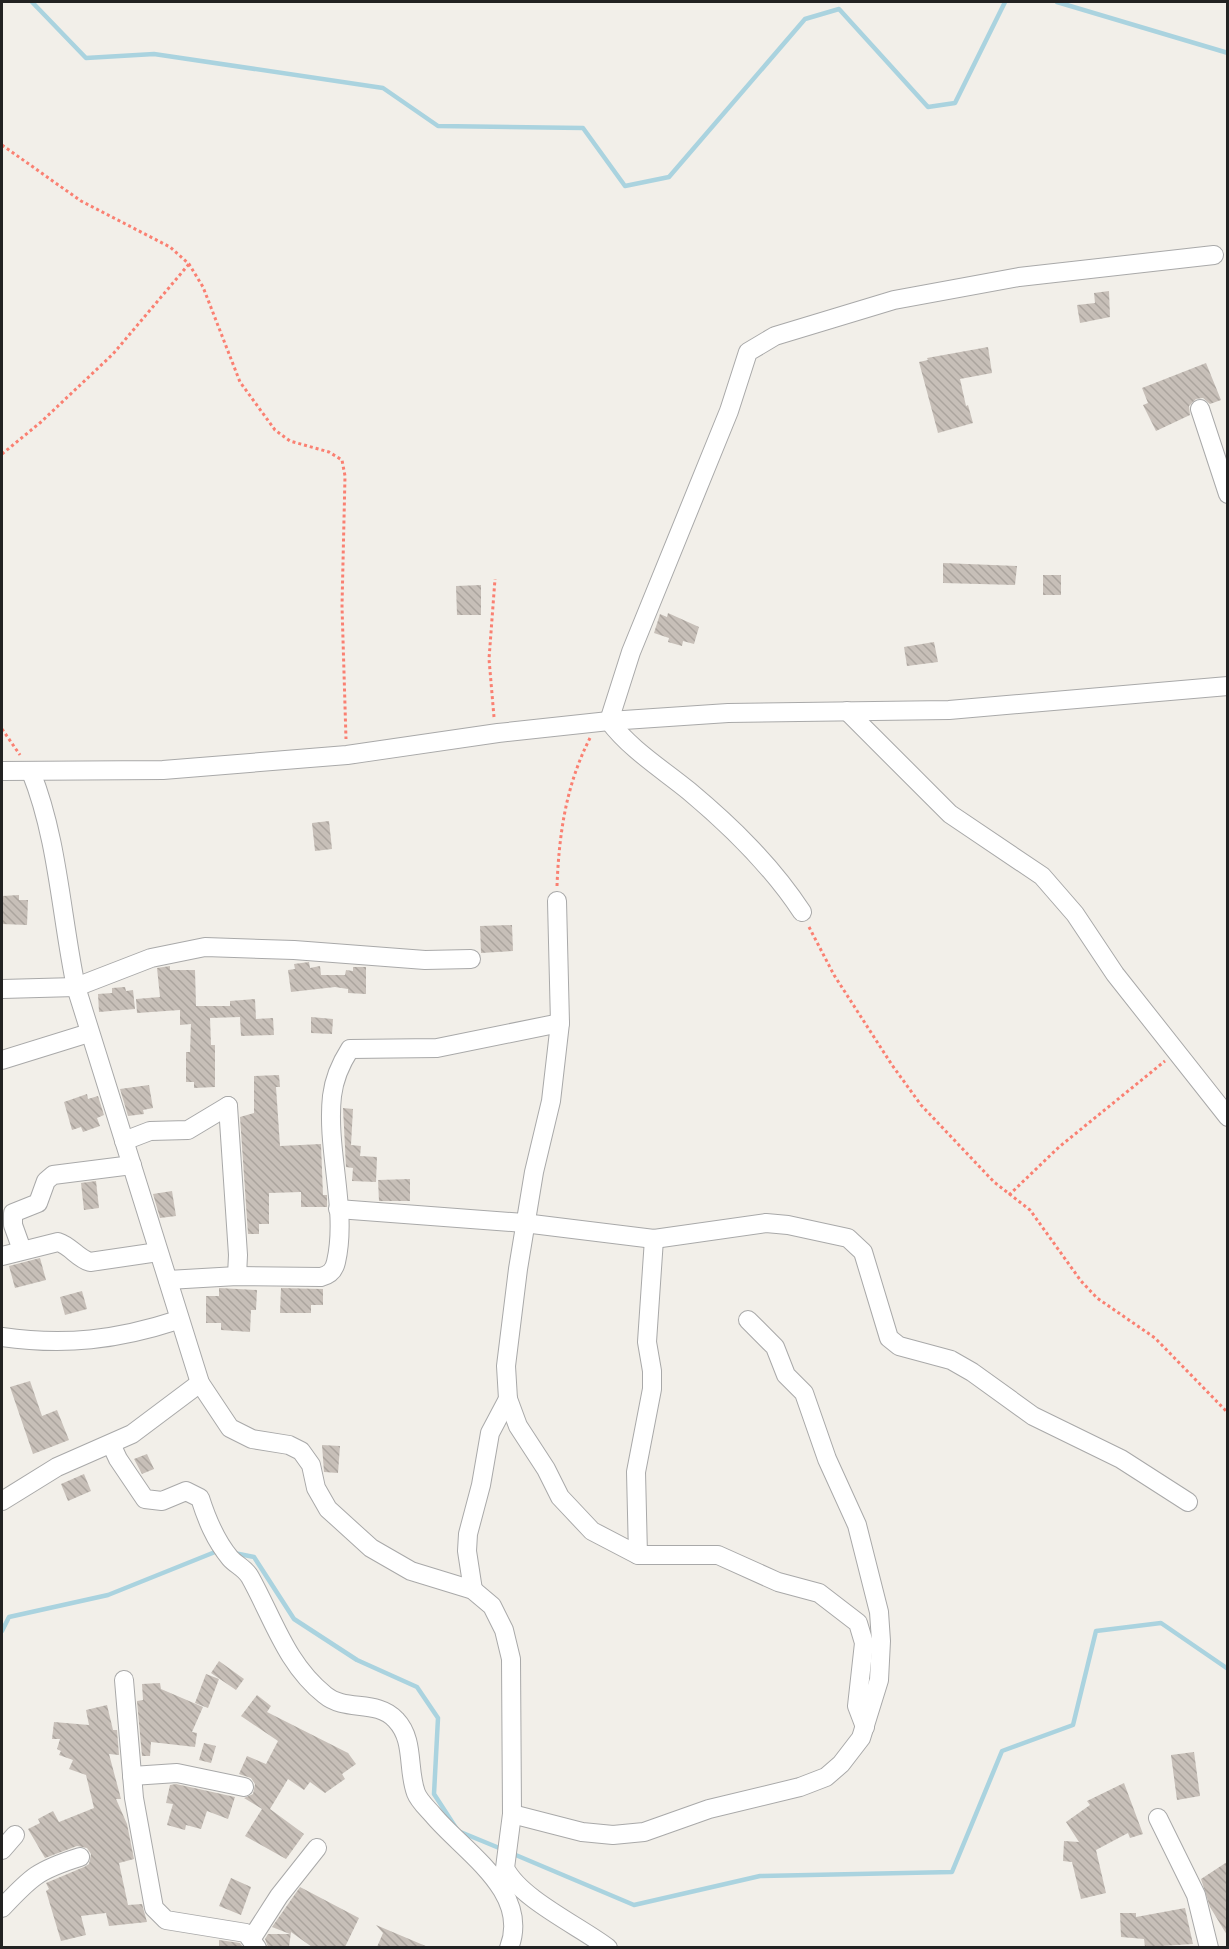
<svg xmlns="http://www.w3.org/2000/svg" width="1229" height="1949" font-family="'Archivo Narrow',sans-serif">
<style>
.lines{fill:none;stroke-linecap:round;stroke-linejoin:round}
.stream{stroke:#aad3df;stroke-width:4.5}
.building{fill:url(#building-back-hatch)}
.minor-casing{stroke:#a9a9a9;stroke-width:20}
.path{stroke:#fa8072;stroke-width:3;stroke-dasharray:3 3;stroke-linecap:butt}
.minor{stroke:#fff;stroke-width:18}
</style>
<defs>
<pattern id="building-back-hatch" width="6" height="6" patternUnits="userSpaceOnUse" patternTransform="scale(1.5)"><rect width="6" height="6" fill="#c7bfb8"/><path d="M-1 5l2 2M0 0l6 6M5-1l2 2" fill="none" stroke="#aba49e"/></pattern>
</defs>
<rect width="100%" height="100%" fill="#f2efe9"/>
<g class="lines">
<g class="stream">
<path d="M32,2L86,58L154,54L383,88L438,126L583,128L625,186L669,177L805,19L839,9L928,107L955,103L1005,2"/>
<path d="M1057,2L1228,53"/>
<path d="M234,1553L254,1557L294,1619L357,1660L417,1687L438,1718L434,1794L458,1831L504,1850"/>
<path d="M2,1631L9,1617L108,1595L220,1550"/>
<path d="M511,1853L634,1905L760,1876L952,1872L1002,1751L1073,1725L1096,1631L1161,1623L1228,1669"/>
</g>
</g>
<g class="building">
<path d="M1109,291L1110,317L1080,323L1077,305L1095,303L1094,293Z"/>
<path d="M988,347L992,373L960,379L966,406L968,405L973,423L938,433L919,362L928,360L927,358Z"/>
<path d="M1206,363L1221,400L1210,404L1203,398L1196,399L1189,406L1190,415L1156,431L1143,405L1148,403L1142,388Z"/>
<path d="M943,563L1017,566L1015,585L943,583Z"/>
<rect x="1043" y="575" width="18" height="20"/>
<path d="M481,585V615H457L456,586Z"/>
<path d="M668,613L699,627L694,644L683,641L682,646L668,642L669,638L654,633L660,614L667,617Z"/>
<path d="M934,642L938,662L907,666L904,647Z"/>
<path d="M329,821L332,849L315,851L312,823Z"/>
<path d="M19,895V900H28L27,925L2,924V896Z"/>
<path d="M512,925L513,951L481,953L480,926Z"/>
<path d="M309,962L310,968L320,966L321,975H345L346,970L353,971V967H366V994L348,993V989L335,987L291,992L288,970L295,969L294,964Z"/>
<path d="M170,966V970H195L196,1006H230V1001L255,999L256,1019L273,1018L274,1035L241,1036L240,1017L210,1018L211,1045H215V1087L194,1088V1082H186V1052H190L191,1024L180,1025V1010L137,1013L136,999L160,997L157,968Z"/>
<path d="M125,987L126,991L133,990L135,1009L99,1012L98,994L112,993V988Z"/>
<path d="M311,1017L333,1019L332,1034L311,1033Z"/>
<path d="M279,1075L280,1087H276L280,1146L321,1144L323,1195H327V1207H301V1192L269,1193V1224H259V1234H248L240,1117L254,1113V1076Z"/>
<path d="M149,1085L153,1108L143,1110L144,1114L128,1116L120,1089Z"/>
<path d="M87,1094L88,1099L98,1096L104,1115L97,1118L100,1126L83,1132L81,1127L72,1130L64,1102Z"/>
<path d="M343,1108L353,1109L351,1145L361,1146L360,1156L377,1157L376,1182L352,1181L353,1168L346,1167Z"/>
<path d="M410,1179V1201H379L378,1180Z"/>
<path d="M96,1181L99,1208L84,1210L81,1183Z"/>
<path d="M172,1191L176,1216L160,1218L153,1194Z"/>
<path d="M40,1258L46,1280L15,1288L9,1266Z"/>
<path d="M219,1288L257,1290L256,1310H251L250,1332L221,1330V1323H206V1296H219Z"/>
<path d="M281,1288L323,1289V1305H311V1313H280Z"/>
<path d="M82,1291L87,1309L65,1315L60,1297Z"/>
<path d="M30,1381L42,1416L57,1410L69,1440L33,1454L10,1387Z"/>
<path d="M322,1445L340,1446L338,1473L324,1472Z"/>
<path d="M147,1454L154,1469L142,1474L134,1459Z"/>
<path d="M84,1474L91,1491L68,1501L61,1484Z"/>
<path d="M219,1661L244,1679L236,1690L211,1673Z"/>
<path d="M206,1674L219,1679L208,1708L195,1703Z"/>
<path d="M160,1683L161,1689L203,1707L192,1732L197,1733L195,1747L151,1742L150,1756H142L137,1701L143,1700L142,1684Z"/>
<path d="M257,1695L271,1706L267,1712L348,1753L356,1764L342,1774L345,1779L325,1793L310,1782L304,1790L288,1779L270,1809L304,1834L286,1859L245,1836L262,1809L244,1798L253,1794L255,1784L251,1778L239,1774L247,1756L266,1764L278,1741L241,1716Z"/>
<path d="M107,1705L113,1730H117L119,1755L109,1754L121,1799H116L127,1824L134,1859L119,1863L128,1905L142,1904L147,1922L109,1926L106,1913L81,1916L86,1935L61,1941L46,1891L49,1889L46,1883L84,1867L89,1864L91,1854L87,1848L77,1846L45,1858L28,1829L40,1823L38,1819L53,1811L59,1822L94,1808L86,1775L69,1769L73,1760L59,1755L61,1751L57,1749L60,1739H52L54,1722L89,1725L86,1710Z"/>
<path d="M204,1743L216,1746L211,1763L199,1760Z"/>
<path d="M1194,1752L1200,1796L1177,1800L1171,1755Z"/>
<path d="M1124,1783L1143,1834L1130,1838L1128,1833L1096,1850L1106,1893L1081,1899L1072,1862L1063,1861L1064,1841L1079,1842L1066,1822L1090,1805L1087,1801Z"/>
<path d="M176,1784L235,1797L228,1819L207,1811L201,1829L186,1825L185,1830L167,1825L173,1804L166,1803L170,1785Z"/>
<path d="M1227,1862V1935L1210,1907L1201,1879Z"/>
<path d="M231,1878L251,1887L241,1915L219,1906Z"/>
<path d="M300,1887L359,1918L345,1947H312L291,1932L289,1947H268L265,1939L268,1934H290L272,1927Z"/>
<path d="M1185,1908L1193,1944L1145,1947L1144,1939L1121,1937L1120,1913H1136V1917Z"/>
<path d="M376,1925L428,1947H377L383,1933Z"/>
<path d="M219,1940L240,1943L243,1947H219Z"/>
</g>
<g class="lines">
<g class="minor-casing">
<g id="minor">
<path d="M1200,409L1228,494"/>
<path d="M847,711L950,814L1042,876L1075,914L1115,974L1228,1117"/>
<path d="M2,771L163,770L347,755L498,733L609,721L728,713L949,710L1228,686"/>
<path d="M31,772C58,839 61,916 76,987L200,1383L230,1428L252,1439L289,1445L301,1451L311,1465L316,1488L328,1509L371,1548L411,1571L473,1590L492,1606L504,1630L511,1659L512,1814L505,1868C520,1899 581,1927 608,1948"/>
<path d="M557,901L560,1023L551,1101L534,1172L518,1269L506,1366L508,1399L518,1426L546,1469L560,1497L592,1531L638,1555H718L778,1582L819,1593L858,1623L864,1643L857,1706L865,1727"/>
<path d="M802,912C771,865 732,827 689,791C662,769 630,749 609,721L631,652L729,411L748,352L775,336L894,300L1019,277L1214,255"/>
<path d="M2,989L76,987L151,958L205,947L294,950L425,960L471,959"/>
<path d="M2,1060L89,1033"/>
<path d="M228,1106L238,1255L237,1276"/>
<path d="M124,1141L150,1131L188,1130L228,1106"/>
<path d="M338,1209L524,1223L654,1239L766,1223L788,1225L848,1238L863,1252L889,1338L899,1346L951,1360L972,1372L1033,1416L1121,1459L1188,1502"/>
<path d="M22,1250L13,1225V1213L38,1203L46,1181L53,1175L132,1165"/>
<path d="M2,1256L58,1242C71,1246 77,1258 90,1262L158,1252"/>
<path d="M168,1280L237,1276L321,1277C329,1275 334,1271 336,1262C348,1210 326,1150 332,1096C334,1079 341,1063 350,1049L437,1048L560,1023"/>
<path d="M2,1337C65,1346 117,1340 178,1320"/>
<path d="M111,1444L118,1459L145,1499L162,1501L186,1491L200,1498C207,1520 215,1540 230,1558C236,1565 245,1568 250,1577C273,1618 286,1664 325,1695C345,1712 377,1699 396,1720C415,1740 407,1769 416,1793C419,1801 427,1808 433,1815C464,1852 531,1892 509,1948"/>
<path d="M2,1501L57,1467L132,1434L200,1383"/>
<path d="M638,1555L636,1472L652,1389V1371L647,1342L654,1239"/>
<path d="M473,1590L467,1551L468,1534L481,1485L490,1433L508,1399"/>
<path d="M124,1680L134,1798L154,1908L166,1920L246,1933L257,1948"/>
<path d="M132,1776L177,1773L244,1787"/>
<path d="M512,1814L582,1832L613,1835L644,1832L709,1809L800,1787L826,1777L841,1764L861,1738L879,1680L881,1641L879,1612L857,1525L827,1459L804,1393L786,1375L775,1347L748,1320"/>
<path d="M1158,1818L1196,1895L1209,1948"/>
<path d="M2,1850L15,1835"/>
<path d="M2,1908C31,1877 38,1870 80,1857"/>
<path d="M252,1938L279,1896L317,1848"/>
</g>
</g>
<g class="path">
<path d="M2,145L81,201L170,247L189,264L203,287L240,382L275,430L290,441L329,452L342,460L345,476L342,606L346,739"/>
<path d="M2,454L41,422L113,354L189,264"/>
<path d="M494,717L489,659L495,579"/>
<path d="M2,729L20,755"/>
<path d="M557,886C559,834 566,785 590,738"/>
<path d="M809,927L834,975L892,1065L921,1105L994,1182L1030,1210L1081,1281L1097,1298L1155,1338L1228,1413"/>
<path d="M1009,1195L1059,1147L1165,1061"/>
</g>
<use href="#minor" class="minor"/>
</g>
<rect width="1229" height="1949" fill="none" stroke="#222222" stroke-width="6"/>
</svg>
